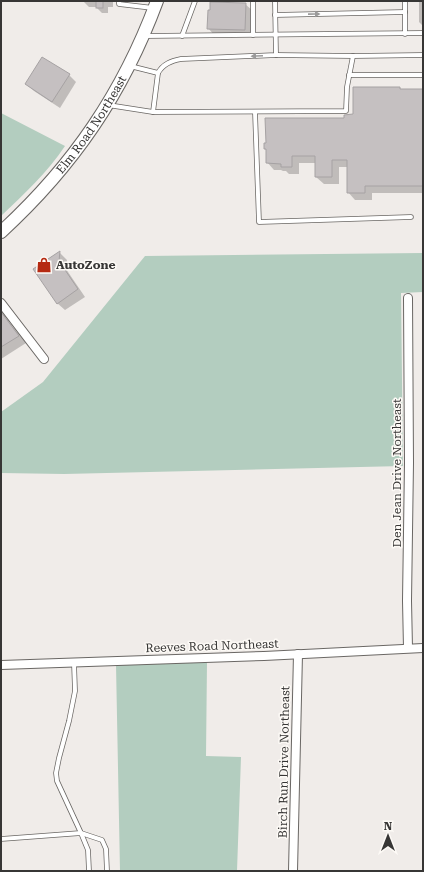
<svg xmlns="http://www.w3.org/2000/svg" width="424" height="872" font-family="'Roboto Serif',serif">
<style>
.green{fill:#b3cdbf}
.shadow{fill:#0003}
.building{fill:#c5c0c1;stroke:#a6a2a3}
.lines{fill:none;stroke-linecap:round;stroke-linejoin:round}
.lane-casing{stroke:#6a6764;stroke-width:5.5}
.street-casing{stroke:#6a6764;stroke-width:10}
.secondary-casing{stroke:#6a6764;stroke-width:14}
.lane{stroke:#fff;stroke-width:4}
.street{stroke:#fff;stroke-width:8}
.secondary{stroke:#fff;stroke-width:12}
.oneway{fill:#9b9a9a}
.labels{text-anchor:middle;stroke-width:3;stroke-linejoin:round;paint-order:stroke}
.street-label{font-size:12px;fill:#373635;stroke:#fdfaf6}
.poi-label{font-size:12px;font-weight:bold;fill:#373635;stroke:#fdfaf6;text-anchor:start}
</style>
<rect width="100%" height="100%" fill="#f0ece9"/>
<g class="green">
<path d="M1,53V113L65,146C48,172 24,194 1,216Z"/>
<path d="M423,253V292L401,293L403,466L64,474L1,473V412L43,382L145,256Z"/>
<path d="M207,662L206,756L241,757L237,871H120L116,665Z"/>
</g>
<g class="shadow">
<path d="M83,1H113V7H108V13H102L96,7H89Z"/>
<path d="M419,1H423V26L419,22Z"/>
<path d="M245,4L253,11L252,37L215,36L208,28Z"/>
<path d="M69,75L76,82L60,108L34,91L26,84Z"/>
<path d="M400,88L402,90H423V193H372V200H355L348,192V167H339V184H324L316,177V163H299V174H289L286,171H283L281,170H274L267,162V151L265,149L354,115Z"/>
<path d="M60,253L67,260L66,269L85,297L65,310L57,303L35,270Z"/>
<path d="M1,313L26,343L1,359Z"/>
</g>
<g class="building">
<rect x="96" y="1" width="7" height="7"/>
<path d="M210,2L246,3L245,30L207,29L208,10H210Z"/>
<path d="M42,57L70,74L52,102L25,84Z"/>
<path d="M353,87H400V89H423V186H365V193H347V160H332V177H315V156H292V167H281V164L266,163V149H264V143H266L265,118H344V115L353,114Z"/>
<path d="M60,251L59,261L78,289L57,304L33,269Z"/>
<path d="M1,312L19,336L1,347Z"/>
</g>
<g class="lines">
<g class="lane-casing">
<g id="lane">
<path d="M119,1V4L153,8"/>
<path d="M253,1V35"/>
<path d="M405,1V34"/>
<path d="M275,15L405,12"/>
<path d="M145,36L423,33"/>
<path d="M182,36L195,1"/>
<path d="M276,55L353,56"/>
<path d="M130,66L158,73"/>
<path d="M349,75H423"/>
<path d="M108,105L153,112L346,111L347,87L353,56L423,55"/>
<path d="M153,112L158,73C163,64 171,61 181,59L276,55L275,1"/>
<path d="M255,112L259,222L411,217"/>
<path d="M74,663L75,691L69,721L59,758L56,773L57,781L81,833L102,840L106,849L107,871"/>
<path d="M1,839L81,833L88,850L89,871"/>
</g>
</g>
<g class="street-casing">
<g id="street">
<path d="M408,298L409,463L407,601L408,648"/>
<path d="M1,303L44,359"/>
<path d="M1,665L264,656L423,648"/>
<path d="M293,871L298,654"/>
</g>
</g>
<g class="secondary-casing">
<g id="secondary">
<path id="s1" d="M1,232C73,166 123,93 157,1"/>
</g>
</g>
<use href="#lane" class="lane"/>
<use href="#street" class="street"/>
<use href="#secondary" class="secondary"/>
</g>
<defs><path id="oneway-solid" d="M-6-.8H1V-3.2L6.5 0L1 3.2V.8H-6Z"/></defs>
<g class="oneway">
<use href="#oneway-solid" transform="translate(314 14) rotate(-1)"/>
<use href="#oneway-solid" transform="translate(257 56) rotate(178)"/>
</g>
<defs>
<g id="shop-bare" transform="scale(1.2)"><path d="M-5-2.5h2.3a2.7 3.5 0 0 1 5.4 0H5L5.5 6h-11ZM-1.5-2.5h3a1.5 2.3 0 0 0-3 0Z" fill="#b52911" stroke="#fdfaf6" stroke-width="2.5" paint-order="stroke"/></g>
</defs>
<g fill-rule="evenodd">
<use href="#shop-bare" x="44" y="265"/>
</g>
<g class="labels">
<g class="street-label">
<text dy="4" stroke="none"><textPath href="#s1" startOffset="141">Elm Road Northeast</textPath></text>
<text transform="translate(397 473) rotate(-90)" y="4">Den Jean Drive Northeast</text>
<text transform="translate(212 646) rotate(-2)" y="4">Reeves Road Northeast</text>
<text transform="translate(284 762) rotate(-89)" y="4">Birch Run Drive Northeast</text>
</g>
<g class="poi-label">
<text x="56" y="269">AutoZone</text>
</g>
</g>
<rect width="424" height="872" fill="none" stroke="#373635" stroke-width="4"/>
<g transform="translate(388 836)" stroke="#fdfaf6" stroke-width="3" paint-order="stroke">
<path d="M0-3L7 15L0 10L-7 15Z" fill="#373635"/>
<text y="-6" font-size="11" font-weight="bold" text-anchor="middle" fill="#373635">N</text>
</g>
</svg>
